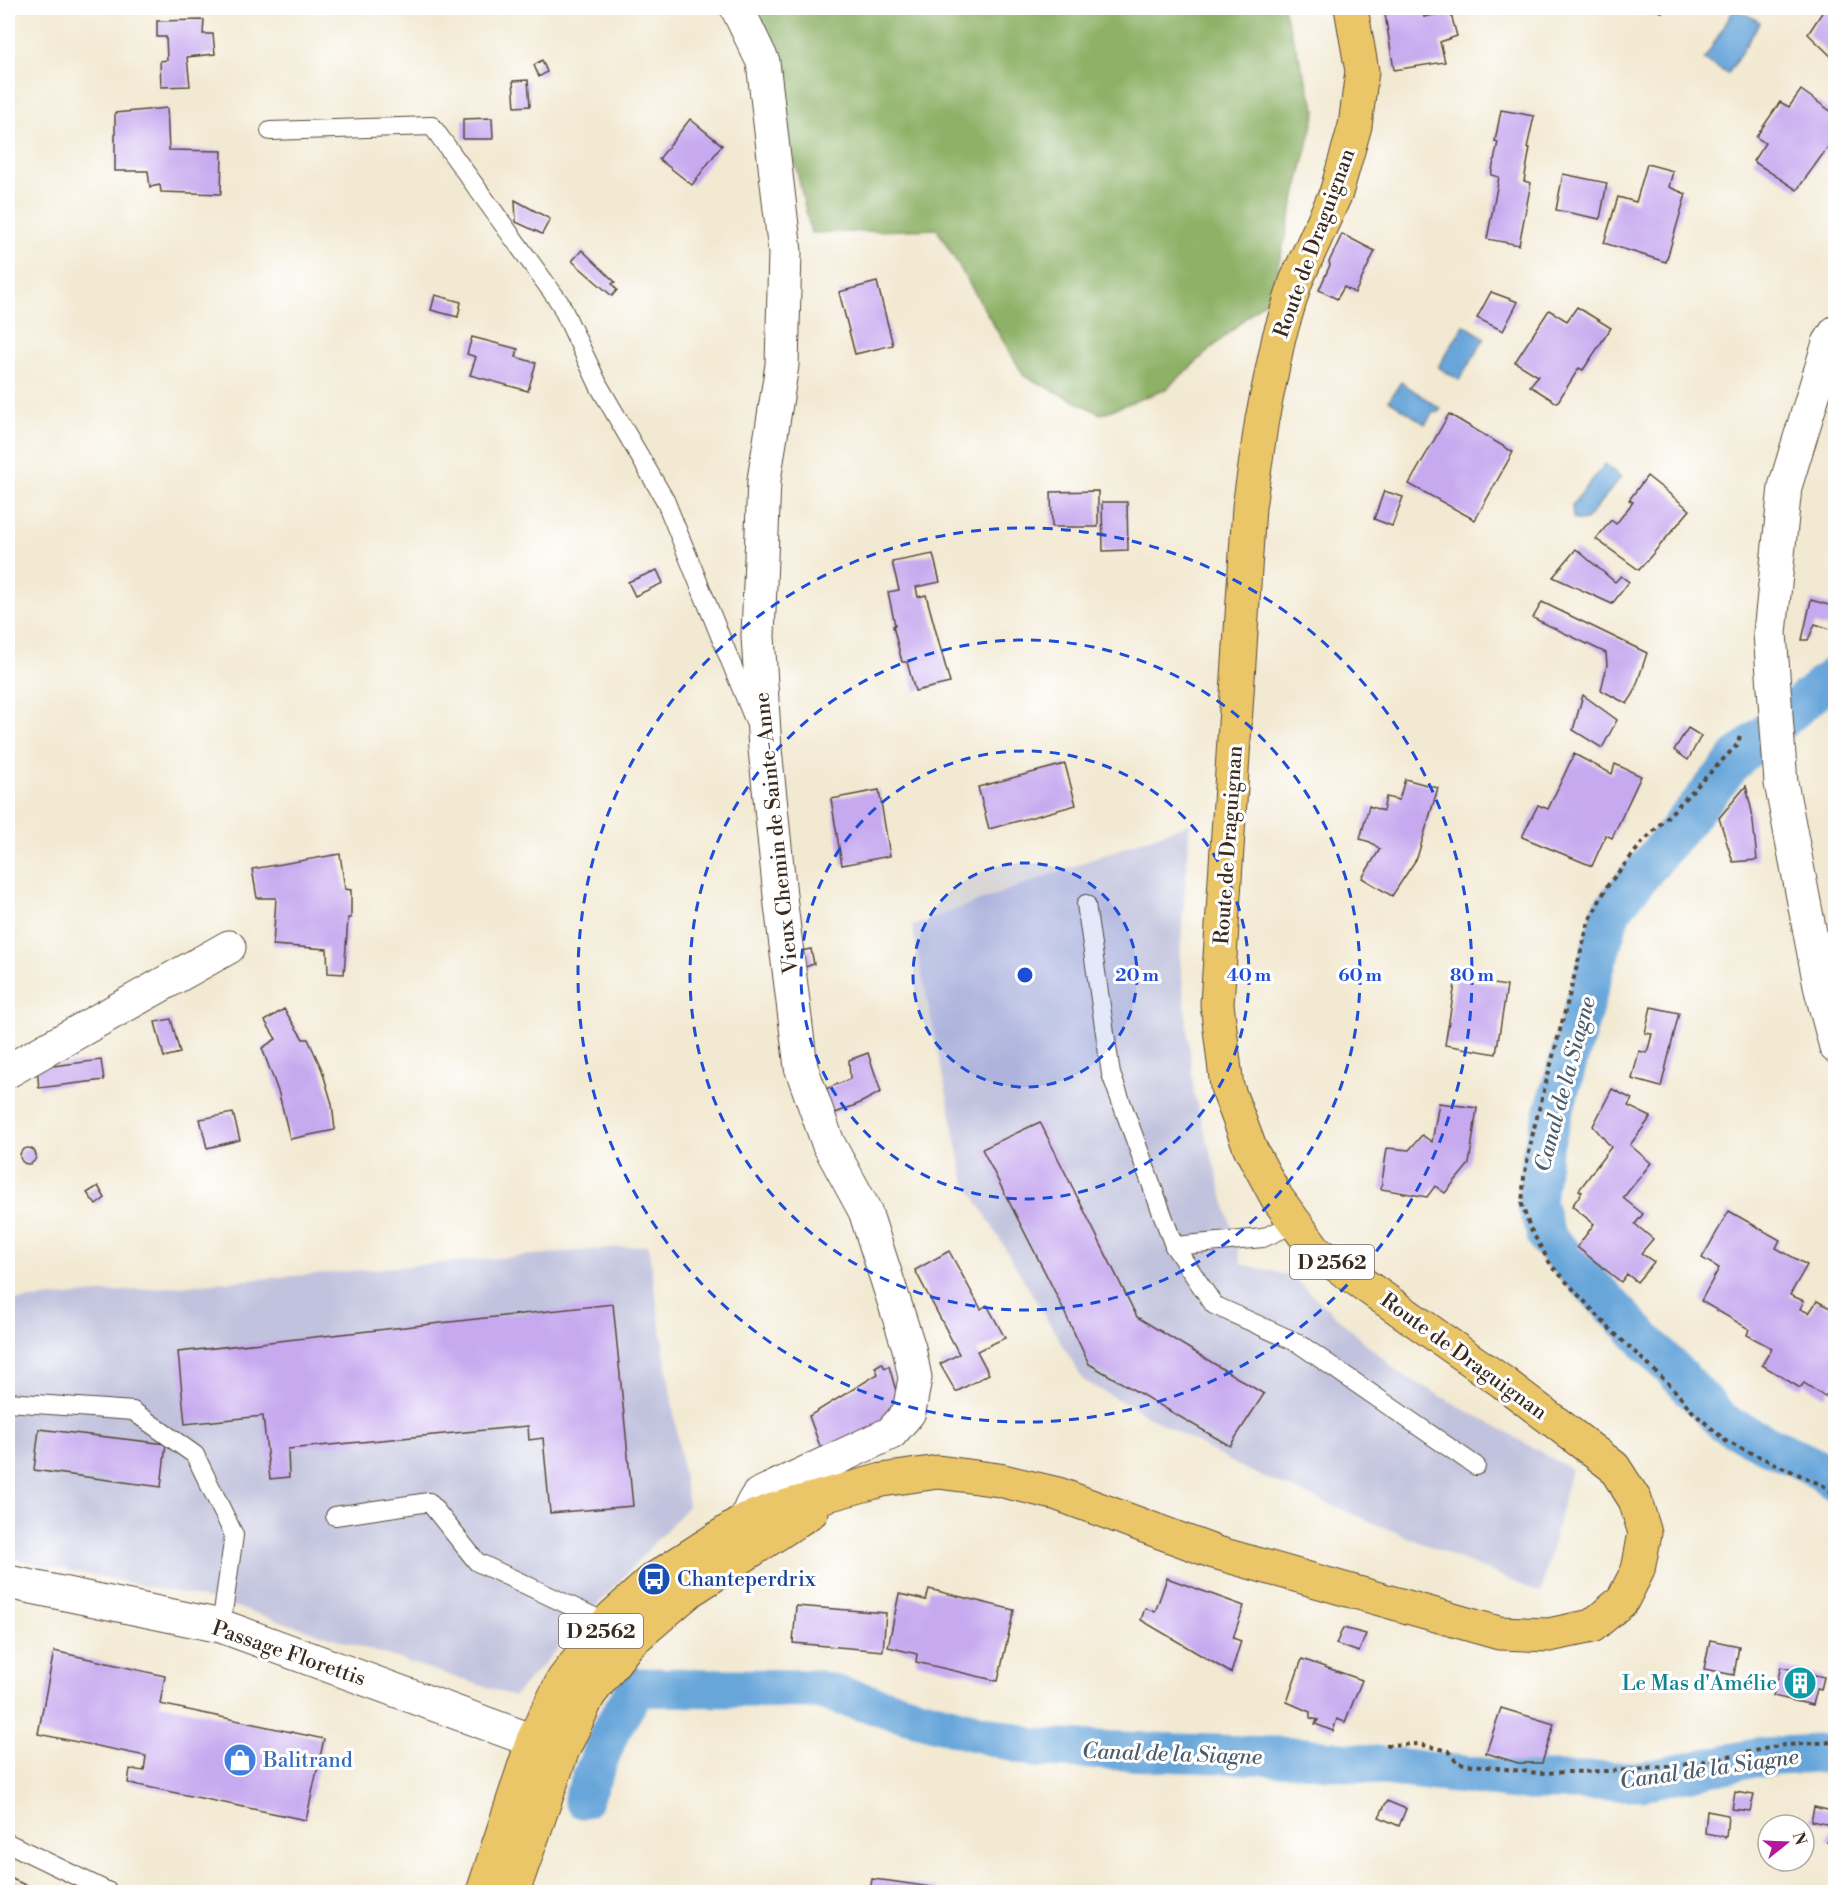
<svg xmlns="http://www.w3.org/2000/svg" width="1843" height="1900" font-family="'Libre Bodoni',serif">
<style>
.industrial{fill:#c1c2dd}
.forest{fill:#8db166;stroke:#646e42;stroke-width:1.5}
.water{fill:#68a6da;stroke:#52687c;stroke-width:1.5}
.lines{fill:none;stroke-linecap:round;stroke-linejoin:round}
.canal{stroke:#68a6da;stroke-width:39}
.building{fill:#c6a9ef}
.service-casing{stroke:#564739;stroke-width:20}
.minor-casing{stroke:#564739;stroke-width:35}
.primary-casing{stroke:#564739;stroke-width:35}
.path{stroke:#564739;stroke-width:4;stroke-dasharray:4.5 4.5;stroke-linecap:butt}
.service{stroke:#fff;stroke-width:18}
.minor{stroke:#fff;stroke-width:33}
.primary{stroke:#ebc669;stroke-width:33}
.ring{fill:none;stroke:#1d4ed8;stroke-width:3;stroke-dasharray:10 8}
.labels{text-anchor:middle;stroke-width:6;stroke-linejoin:round;paint-order:stroke}
.shield{fill:#fff;stroke:#766a62;stroke-width:1.5}
.shield-label{font-size:20px;font-weight:bold;fill:#3b2a1e}
.street-label{font-size:21px;fill:#3b2a1e;stroke:#fff}
.transit-label{font-size:21px;fill:#164399;stroke:#fff;text-anchor:start}
.culture-label{font-size:21px;fill:#0d838f;stroke:#fff;text-anchor:end}
.shop-label{font-size:21px;fill:#366cbe;stroke:#fff;text-anchor:start}
.water-label{font-size:22px;font-style:italic;fill:#4d5c69;stroke:#fff}
.centre{fill:#1d4ed8;stroke:#fff;stroke-width:3}
.ring-label{font-size:18px;text-anchor:middle;font-weight:bold;fill:#1d4ed8;stroke:#fff;stroke-width:6;stroke-linejoin:round;paint-order:stroke}
</style>
<rect width="100%" height="100%" fill="#fff"/>
<filter id="ink" filterUnits="userSpaceOnUse"><feTurbulence type="fractalNoise" baseFrequency=".0167" numOctaves="2"/><feDisplacementMap in="SourceGraphic" scale="12" xChannelSelector="R" yChannelSelector="G"/><feConvolveMatrix kernelMatrix="1 2 1 2 8 2 1 2 1" color-interpolation-filters="sRGB"/></filter>
<filter id="wash" filterUnits="userSpaceOnUse"><feTurbulence type="fractalNoise" baseFrequency=".008" numOctaves="4" result="noise"/><feDisplacementMap in="SourceGraphic" scale="24" xChannelSelector="R" yChannelSelector="G"/><feGaussianBlur stdDeviation="1.35" result="paint"/><feColorMatrix in="noise" values="0 0 0 0 0 0 0 0 0 0 0 0 0 0 0 0 0 1.4 0 .05"/><feComposite in="paint" operator="in"/></filter>
<g filter="url(#wash)">
<rect width="100%" height="100%" fill="#f2e9d2"/>
<g class="industrial">
<path d="M1190,823L1180,957L1194,1094L1242,1264L1291,1276L1398,1372L1571,1469L1541,1593L1240,1467L1083,1380L964,1179L912,926Z"/>
<path d="M648,1245L688,1506L514,1696L214,1600L8,1558V1301Z"/>
</g>
<path class="forest" d="M760,8H1283L1316,111L1271,295L1166,389L1101,414L1024,376L937,229L811,233Z"/>
<g class="water">
<path d="M1735,8L1760,22L1728,74L1704,60Z"/>
<path d="M1464,325L1485,338L1459,380L1438,367Z"/>
<path d="M1401,382L1441,409L1438,413L1434,411L1425,424L1389,400Z"/>
<path d="M1605,464L1621,477L1586,520L1578,521L1573,518L1572,505Z"/>
</g>
<g class="lines">
<g class="canal">
<path d="M1836,674L1739,756L1612,910L1542,1152L1536,1203L1547,1238L1725,1424L1813,1466L1836,1483"/>
<path d="M583,1799L611,1730L637,1687L815,1689L1034,1748L1304,1757L1516,1781H1642L1759,1757L1836,1753"/>
</g>
</g>
<g id="blocks">
<g class="building">
<path d="M1389,8H1421L1424,17L1450,11L1457,36L1440,42L1445,62L1394,70L1385,14L1391,13Z"/>
<path d="M1648,8H1664L1662,12Z"/>
<path d="M1825,8H1836V56L1834,59L1808,34Z"/>
<path d="M204,20L203,34H213L215,54L187,57L190,86L161,87L160,61L167,60L166,37H157V21Z"/>
<path d="M542,60L547,72L539,77L534,65Z"/>
<path d="M528,80L530,106L515,107L513,81Z"/>
<path d="M1801,90L1836,115V136L1797,190L1753,161L1765,143L1756,137L1780,102L1789,107Z"/>
<path d="M167,108L169,150L222,151L221,194L161,192L160,185L150,187L148,171H115V113Z"/>
<path d="M1501,110L1534,116L1527,148H1530L1524,181L1531,183L1519,245L1487,239L1499,177L1491,175L1498,142L1495,141Z"/>
<path d="M492,118L493,139H463V119Z"/>
<path d="M690,119L722,145L692,185L659,159Z"/>
<path d="M1647,164L1673,171L1669,187L1686,194L1666,262L1604,243L1618,197L1636,202Z"/>
<path d="M1563,174L1607,183L1600,219L1556,210Z"/>
<path d="M515,200L550,219L542,234L516,222Z"/>
<path d="M1342,234L1375,251L1355,293L1344,287L1337,299L1319,290L1330,265L1329,262Z"/>
<path d="M582,250L615,282L612,284L617,290L612,296L572,261Z"/>
<path d="M877,282L893,345L855,354L839,292Z"/>
<path d="M1491,292L1518,302L1503,331L1477,318Z"/>
<path d="M435,295L461,302L458,317L431,310Z"/>
<path d="M1577,307L1611,328L1583,370L1579,368L1557,403L1530,386L1538,376L1515,362L1549,310L1567,321Z"/>
<path d="M472,337L518,349L516,357L536,363L528,391L470,375L476,357L467,354Z"/>
<path d="M1449,414L1513,452L1475,520L1409,484Z"/>
<path d="M1647,476L1690,510L1639,570L1596,539L1611,520L1616,524L1633,502L1629,500Z"/>
<path d="M1098,491V527H1052L1051,492Z"/>
<path d="M1384,491L1403,497L1392,526L1374,519Z"/>
<path d="M1102,502H1127L1128,550L1103,551Z"/>
<path d="M1576,549L1615,582L1621,576L1629,582L1612,604L1553,577Z"/>
<path d="M933,554L940,582L916,587L918,597L926,595L950,683L915,691L907,662H902L893,626L895,625L888,592L899,590L892,562Z"/>
<path d="M657,570L663,583L635,596L628,582Z"/>
<path d="M1811,600L1836,607V631L1815,624L1808,640H1802Z"/>
<path d="M1542,602L1647,653L1634,693L1627,704L1601,690L1607,665L1606,653L1533,618Z"/>
<path d="M1583,695L1617,720L1602,748L1573,730Z"/>
<path d="M1688,728L1701,736L1688,760L1674,750Z"/>
<path d="M1574,754L1612,774L1615,764L1641,776L1612,838L1606,835L1592,866L1522,837L1538,805L1548,809Z"/>
<path d="M1065,764L1076,805L989,829L978,787Z"/>
<path d="M1405,779L1438,788L1417,858L1392,896L1362,878L1380,849L1370,842L1360,839L1369,806L1383,811L1386,797L1399,800Z"/>
<path d="M1746,786L1752,812L1757,860L1733,862L1719,818Z"/>
<path d="M879,790L890,856L842,865L831,799Z"/>
<path d="M340,854L345,889L351,890V918H348L344,974L328,973L327,949L273,945L276,898H257L252,869Z"/>
<path d="M811,949L814,964L799,969L796,952Z"/>
<path d="M1456,978L1507,986L1496,1054L1445,1045Z"/>
<path d="M1651,1007L1679,1013L1661,1087L1632,1079L1639,1051L1647,1053L1652,1034L1645,1033Z"/>
<path d="M284,1009L303,1039H308L322,1070L332,1104L335,1130L290,1139L279,1094L262,1048L276,1039L265,1021Z"/>
<path d="M171,1019L180,1053L164,1057L155,1022Z"/>
<path d="M868,1053L881,1092L858,1104L823,1118L816,1093L850,1079L849,1060Z"/>
<path d="M101,1060L104,1080L39,1088L37,1068Z"/>
<path d="M1612,1089L1632,1099L1628,1106L1651,1117L1630,1145L1651,1163L1623,1198L1643,1214L1635,1224L1653,1239L1641,1253L1654,1262L1637,1282L1627,1274L1621,1282L1577,1247L1594,1224L1572,1206L1582,1192L1579,1190L1611,1147L1593,1126Z"/>
<path d="M1439,1103L1477,1108L1469,1164L1445,1193L1435,1186L1427,1197L1381,1189L1387,1148L1409,1150L1422,1135L1432,1142Z"/>
<path d="M233,1113L240,1140L207,1148L200,1119Z"/>
<path d="M1040,1122L1137,1317L1264,1394L1230,1446L1089,1364L1052,1286L982,1149Z"/>
<circle cx="28" cy="1156" r="8"/>
<path d="M98,1186L105,1198L96,1205L87,1193Z"/>
<path d="M1729,1211L1780,1240L1776,1248L1807,1265L1790,1295L1804,1301L1800,1309L1809,1313L1817,1301L1836,1311V1379L1825,1397L1804,1383L1800,1388L1762,1365L1772,1348L1747,1335L1749,1329L1701,1301L1719,1268L1702,1258Z"/>
<path d="M949,1251L981,1309L987,1305L1005,1338L977,1351L989,1374L956,1392L940,1364L959,1354L915,1270Z"/>
<path d="M613,1304L633,1506L550,1513L543,1438L529,1440L528,1426L288,1449L289,1477L270,1479L263,1416L185,1424L178,1352Z"/>
<path d="M882,1363L885,1368L889,1366L898,1398L892,1422L824,1457L809,1416L878,1374L875,1367Z"/>
<path d="M39,1429L166,1444L161,1487L34,1470Z"/>
<path d="M1167,1578L1244,1606L1233,1638L1241,1641L1231,1673L1141,1620L1145,1608L1155,1612Z"/>
<path d="M929,1589L1014,1610L998,1681L916,1662L917,1654L888,1647L899,1594L926,1600Z"/>
<path d="M796,1606L886,1613L883,1651L793,1643Z"/>
<path d="M1343,1628L1366,1634L1359,1652L1336,1644Z"/>
<path d="M1710,1640L1739,1646L1734,1675L1704,1669Z"/>
<path d="M54,1651L165,1676L160,1704L324,1739L306,1820L128,1783L130,1769L144,1771L146,1756L38,1734Z"/>
<path d="M1302,1659L1362,1680L1345,1722L1337,1719L1333,1731L1315,1724L1318,1720L1310,1718V1712L1287,1702Z"/>
<path d="M1781,1667L1824,1677L1821,1690L1817,1689L1813,1705L1773,1696Z"/>
<path d="M1501,1708L1554,1724L1542,1763H1518L1486,1753Z"/>
<path d="M1735,1792L1754,1795L1750,1811L1732,1809Z"/>
<path d="M1387,1801L1406,1809L1399,1826L1379,1817Z"/>
<path d="M1835,1801L1836,1826L1811,1821L1814,1807L1832,1811Z"/>
<path d="M1707,1811L1728,1815L1726,1837L1705,1833Z"/>
<path d="M1830,1833L1836,1834V1840L1827,1841Z"/>
<path d="M8,1877L40,1892H8Z"/>
<path d="M872,1879L890,1881L938,1888L937,1892H870Z"/>
</g>
</g>
</g>
<g filter="url(#ink)">
<use href="#blocks" fill-opacity="0" stroke="#564739" stroke-width="1.5"/>
<g class="lines">
<g class="service-casing">
<g id="service">
<path d="M270,131L432,126L560,303L599,386L665,500L755,722"/>
<path d="M1086,904L1111,1074L1174,1246L1263,1238L1296,1223"/>
<path d="M1174,1246L1214,1305L1298,1343L1476,1466"/>
<path d="M8,1402L133,1411L195,1455L234,1535L221,1626"/>
<path d="M335,1516L429,1502L477,1562L607,1623L612,1628"/>
<path d="M8,1843L109,1892"/>
</g>
</g>
<g class="minor-casing">
<g id="minor">
<path d="M737,8L763,62L785,252L782,365L764,480L758,636L765,749L781,905L801,1067L828,1143L865,1211L909,1348L915,1378L909,1412L891,1433L758,1495C749,1508 742,1524 750,1539"/>
<path d="M1836,332L1829,343L1785,487L1770,633L1781,783L1821,990L1836,1047"/>
<path d="M8,1071L229,947"/>
<path d="M8,1582L221,1626L558,1750"/>
</g>
</g>
<g class="primary-casing">
<g id="primary">
<path d="M483,1892L533,1740L563,1680L612,1617L654,1579L747,1519L773,1510L882,1480L938,1472L999,1480L1058,1494L1214,1552L1499,1633L1549,1635L1592,1626L1622,1601L1638,1570L1645,1533L1635,1500L1614,1467L1504,1383L1316,1251L1277,1198L1250,1148L1227,1087L1217,1004L1249,507L1262,419L1279,337L1296,281L1336,193L1355,126L1362,71L1351,8"/>
<path d="M513,1892L562,1752L589,1695L629,1643L691,1590L812,1511"/>
</g>
</g>
<g class="path">
<path d="M1740,736L1737,745L1642,843L1608,885L1589,921L1534,1128L1524,1177L1522,1205L1530,1228L1551,1265L1610,1329L1671,1386L1693,1412L1727,1442L1824,1486L1836,1496"/>
<path d="M1386,1745L1419,1744L1449,1751L1457,1763L1538,1773L1637,1770L1689,1764L1784,1745L1836,1742"/>
</g>
<use href="#service" class="service"/>
<use href="#minor" class="minor"/>
<use href="#primary" class="primary"/>
</g>
</g>
<circle cx="1025" cy="975" r="112" fill="#1d4ed8" fill-opacity=".12"/>
<g class="ring">
<circle cx="1025" cy="975" r="112"/>
<circle cx="1025" cy="975" r="224"/>
<circle cx="1025" cy="975" r="335"/>
<circle cx="1025" cy="975" r="447"/>
</g>
<defs>
<g id="bus-disc" transform="scale(1.725)"><circle r="9.5" fill="#1a4fb4" stroke="#fff"/><path d="M-5-6H5V4H4V6H2V4H-2V6H-4V4H-5ZM-3.5-4V0h7V-4ZM-3.5 1.2v1.5H-2V1.2ZM2 1.2v1.5H3.5V1.2Z" fill="#fff"/></g>
<g id="building-disc" transform="scale(1.725)"><circle r="9.5" fill="#0f9aa8" stroke="#fff"/><path d="M-4-6H4V6H1V3H-1V6H-4ZM-2.5-4.3h1.7v1.8h-1.7ZM.8-4.3h1.7v1.8H.8ZM-2.5-1h1.7V.8h-1.7ZM.8-1h1.7V.8H.8Z" fill="#fff"/></g>
<g id="shop-disc" transform="scale(1.725)"><circle r="9.5" fill="#3f7fe0" stroke="#fff"/><path d="M-5-2.5h2.3a2.7 3.5 0 0 1 5.4 0H5L5.5 6h-11ZM-1.5-2.5h3a1.5 2.3 0 0 0-3 0Z" fill="#fff"/></g>
</defs>
<g fill-rule="evenodd">
<use href="#bus-disc" x="654" y="1579"/>
<use href="#building-disc" x="1800" y="1683"/>
<use href="#shop-disc" x="240" y="1760"/>
</g>
<g class="labels">
<g class="shield">
<rect x="1290" y="1245" width="84" height="34" rx="4.5"/>
<rect x="559" y="1614" width="84" height="34" rx="4.5"/>
</g>
<g class="shield-label">
<text x="1332" y="1269">D 2562</text>
<text x="601" y="1638">D 2562</text>
</g>
<g class="street-label">
<text transform="translate(1314 243) rotate(-70)" y="7">Route de Draguignan</text>
<text transform="translate(776 833) rotate(-96)" y="7">Vieux Chemin de Sainte-Anne</text>
<text transform="translate(1228 845) rotate(-86)" y="7">Route de Draguignan</text>
<text transform="translate(1464 1356) rotate(36)" y="7">Route de Draguignan</text>
<text transform="translate(289 1653) rotate(19)" y="7">Passage Florettis</text>
</g>
<g class="transit-label">
<text x="677" y="1586">Chanteperdrix</text>
</g>
<g class="culture-label">
<text x="1777" y="1690">Le Mas d'Amélie</text>
</g>
<g class="shop-label">
<text x="263" y="1767">Balitrand</text>
</g>
<g class="water-label">
<text transform="translate(1564 1084) rotate(-75)" y="8">Canal de la Siagne</text>
<text transform="translate(1172 1753) rotate(2)" y="8">Canal de la Siagne</text>
<text transform="translate(1709 1768) rotate(-8)" y="8">Canal de la Siagne</text>
</g>
</g>
<circle cx="1025" cy="975" r="9" class="centre"/>
<g class="ring-label">
<text x="1137" y="981">20 m</text>
<text x="1249" y="981">40 m</text>
<text x="1360" y="981">60 m</text>
<text x="1472" y="981">80 m</text>
</g>
<rect width="1843" height="1900" fill="none" stroke="#fff" stroke-width="30"/>
<g transform="translate(1786 1843) rotate(72)"><circle r="28" fill="#ffffff" stroke="#b1aaa5" stroke-width="1.5"/>
<path d="M0-4.5L10 22L0 15L-10 22Z" fill="#b5179e"/>
<text y="-9" font-size="16" font-weight="bold" text-anchor="middle" fill="#3b2a1e">N</text>
</g>
</svg>
